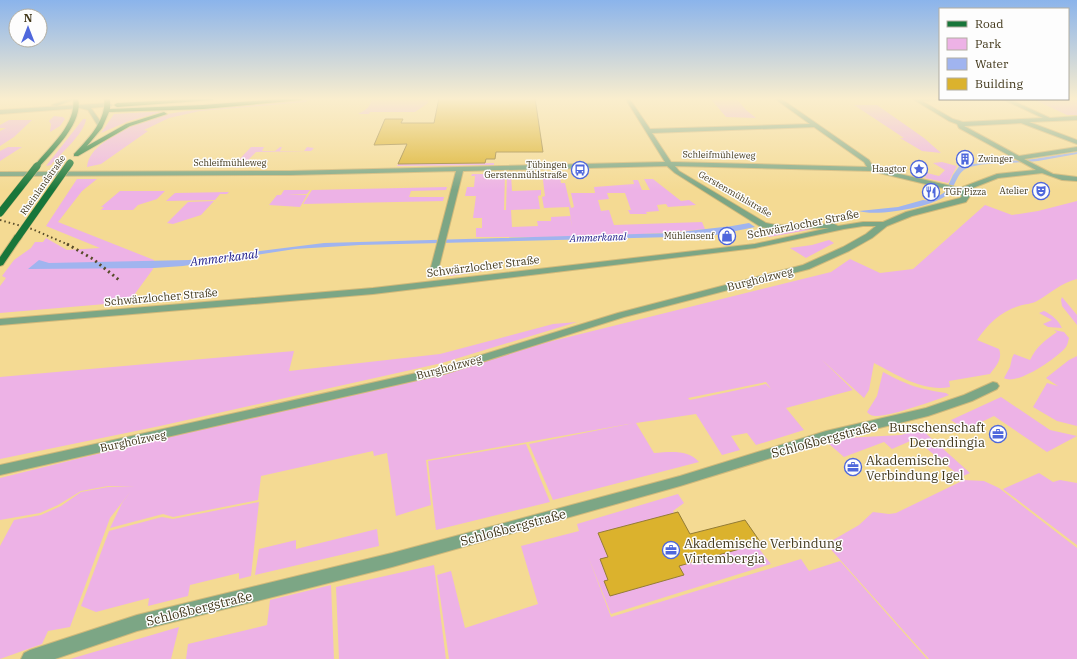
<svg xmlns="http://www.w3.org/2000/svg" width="1077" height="659" font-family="'IBM Plex Serif',serif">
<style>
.green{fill:#edb2e6;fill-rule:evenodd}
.water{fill:#a0b4ef}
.building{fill:#dbb22d;stroke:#947c36}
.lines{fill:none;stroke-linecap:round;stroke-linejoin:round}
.minor-casing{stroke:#d0b97b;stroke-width:2}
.major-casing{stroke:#d0b97b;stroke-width:2}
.minor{fill:#7ca685;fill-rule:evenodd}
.major{fill:#18763a;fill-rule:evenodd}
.rail-far1{stroke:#564a28;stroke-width:2;stroke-dasharray:1.5 3;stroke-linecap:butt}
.rail{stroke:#564a28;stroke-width:3;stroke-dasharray:2 3.5;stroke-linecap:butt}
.major-bridge-casing{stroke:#d0b97b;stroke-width:8;stroke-linecap:butt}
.major-bridge{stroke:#18763a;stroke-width:7}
.labels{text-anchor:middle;stroke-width:3;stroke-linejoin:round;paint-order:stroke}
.far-street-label{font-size:9px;fill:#41371a;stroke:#fdfdfd}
.far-poi-label{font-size:9px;fill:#41371a;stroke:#fdfdfd;text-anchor:end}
.far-water-label{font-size:10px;font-style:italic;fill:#171587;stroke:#fdfdfd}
.street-label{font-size:11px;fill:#41371a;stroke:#fdfdfd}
.water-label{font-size:12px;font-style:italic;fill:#171587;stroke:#fdfdfd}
.near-poi-label{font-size:13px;fill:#41371a;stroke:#fdfdfd;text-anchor:start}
.near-street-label{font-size:13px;fill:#41371a;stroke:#fdfdfd}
</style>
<rect width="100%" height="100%" fill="#f4da93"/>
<g class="green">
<path d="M315,98H323V99L320,98L308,100L306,102L200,111L169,118L144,130L148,131L101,164L87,167C88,156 95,149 103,143C144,108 204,110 254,105C274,103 294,100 315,98Z"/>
<path d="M371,98H375L374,102L375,98H429L428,103L415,112H370L369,114H358C364,111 372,107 371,98Z"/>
<path d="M710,98H736L746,110L756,118L726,117Z"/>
<path d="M1068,98H1077V115H1067L1033,99H1068Z"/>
<path d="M854,105H877L924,138L941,153L922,151L900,138H904Z"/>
<path d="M166,111L129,121L101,133L114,114Z"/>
<path d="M54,116L63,117L65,119L60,126L50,132L51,124L49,121Z"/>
<path d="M83,119H86C85,133 60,154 51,165L46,166Z"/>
<path d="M9,120H32L14,137L0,146V131L6,128H0V125Z"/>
<path d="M8,147H22L0,161V151Z"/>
<path d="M251,147H264L262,151H275L280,147H282L280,151H304L307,147L314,148L311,151L256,152L244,164L237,168L233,166Z"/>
<path d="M942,162L957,166L948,183L925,178L927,173L939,176L945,170L933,163Z"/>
<path d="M494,163V165L397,166L398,164Z"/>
<path d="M542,172H559L561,183H565L571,208L574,207L571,193H595L594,187L634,184L633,180H638L642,190H650L644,179H653L681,201L689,200L696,205L668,207L666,204L657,205L659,211L646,212L647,214H630L628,210H631L625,193H607L609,199L598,200L601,211L609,210L614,225L702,222L705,229C630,237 553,237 476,237V228H482V218H473L476,196H465L467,187H474L475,176H471L472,174H505L504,210H506L507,174H511L512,191L541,190V195L538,196L540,209L511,210L512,227L538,226L537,221H551V217L570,216L572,227L569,207L544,208L542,197L545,196Z"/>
<path d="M77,179H97L82,191L58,222L154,260L153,269L129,302L0,313V286L6,278L2,276L14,260L31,248L35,242H43L46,238L67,250L100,248L46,226Z"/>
<path d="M447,187L446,190L411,191L409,197H444L443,201L303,204L312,190Z"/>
<path d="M284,190H310L307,194H287L307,195L300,207L269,205L277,195H281Z"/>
<path d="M120,191H165L157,199L138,205L133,210H101L104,207H101Z"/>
<path d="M229,192L227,194H220L215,200L166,201L175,193Z"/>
<path d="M214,201L201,215L173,224L167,223L188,202Z"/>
<path d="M1077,201V279C1061,283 1051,293 1037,301C1032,304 1025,304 1019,306C1000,312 988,324 977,340L999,349C1003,359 996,366 990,374L949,381L950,387C923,392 897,375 874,363L869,390L864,398L821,359L853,390L786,408L804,430L756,445L747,433L731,436L740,450L722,455L696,414L636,423L654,453C670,452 688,449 699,462L553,500L529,444L634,423L426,460L431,505L396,516L387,453L374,456L373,451L261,476L258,500L173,517L163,514L110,528L122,503L131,491L110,518L70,627L48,631L42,644L0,659V546L14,520L41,515L61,506L81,492L108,487L135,486H108L81,491L58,505L40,513L0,520V478L831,272L850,259L880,273L913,269L985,205L1012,215L1038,211ZM766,382L771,389L766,384L690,400L688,398Z"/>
<path d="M801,229H814L769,237L764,232Z"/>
<path d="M829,240L834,243L806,258L790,248L812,245Z"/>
<path d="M503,268L450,276L451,270Z"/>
<path d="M1062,297L1077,315V325L1062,306L1061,300Z"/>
<path d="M1044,311C1051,314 1059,321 1062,328L1048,327L1043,324L1052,320L1039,313Z"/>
<path d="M577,322L442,363L160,426L0,459V377L294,351L289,371L440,354L553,324Z"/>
<path d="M1054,330L1064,332L1069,338C1068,341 1068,344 1066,347C1057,358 1017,386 1004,378L1010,367L1012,358L1014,354L1030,360C1036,347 1045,340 1057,332Z"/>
<path d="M1077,356V426L1057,421L1033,407L1047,383L1058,386L1046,378L1069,360Z"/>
<path d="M883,372C907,385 919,389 946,393L949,395C938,400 887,417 876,416C872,416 870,415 867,412L877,396Z"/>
<path d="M1001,397L1050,430L1077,436L1047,452L994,416L965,430L951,420Z"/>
<path d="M921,429L970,473L961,477L915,439L892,449L884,442L844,457L829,444L845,438L901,435Z"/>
<path d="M526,444L550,502L436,530L428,461Z"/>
<path d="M1039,473L1053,482L1060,480L1077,483V545L1003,489Z"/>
<path d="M964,480L984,481L999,488L1077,548V659H929L826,544L859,525L873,512L889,514L896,513Z"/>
<path d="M678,494L684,503L673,511L690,546L747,533L771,564L611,614L588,556L611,617L801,559L809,571L840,561L927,659H449L437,575L451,571L465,628L538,604L521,546L579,531L577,524Z"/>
<path d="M259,502L251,576L239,579V573L190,585L188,596L148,606L149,598L96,612L81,606L109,531L162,517L173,519Z"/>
<path d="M377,529L379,546L255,575L259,549L296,540V549Z"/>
<path d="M434,565L446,659H339L336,587Z"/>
<path d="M331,585L334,659H186L188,644L267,625L270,600Z"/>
<path d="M179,627L171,659H70Z"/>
</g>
<g class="water">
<path d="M1077,152V154C1064,156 1051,159 1038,161C1016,164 991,161 970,167C956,171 957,185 948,194C935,207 876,217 859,211L898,207L923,200L931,201L945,192L953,175L960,165L1034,159Z"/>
<path d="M749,223L755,227L711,236L360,245L295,249L183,266L154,268L28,269L39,260L49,263L189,260L324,243L671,233L732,226Z"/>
</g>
<g class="building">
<path d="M439,98H535L543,152H496L495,159H486L485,163L398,164L407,144L374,145L385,119H403L401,123H434Z"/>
<path d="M678,512L690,534L745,520L761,543L679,566L684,575L610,596L604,581L608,580L600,559L608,557L598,533Z"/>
</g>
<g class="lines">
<g class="minor-casing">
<g id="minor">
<path d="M71,98H77L57,106L52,105Z"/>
<path d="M625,98H629L650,129L810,124L774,98H780L869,160L874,168L960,188L997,174L1036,170L959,128L957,124L949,121L911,98H940V99H943L942,100L922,101L953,119L963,122L1043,118L1002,99H1009L1050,118L1077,116V120L1029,122L1077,140V144L1021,123L964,126L1019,156L1077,147V151L1024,159L1053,174L1077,177V181L1062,180L1042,173L998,178L965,191L970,196L966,202L912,216L887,226L872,238L849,251L809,269L624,317L444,374L0,475V465L439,368L618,313L803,265L843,247L866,234L876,226H863L844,229L755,248L373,294L0,325V319L373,288L755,244L829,228L776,229L761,227L675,173L667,166L463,171L439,267L435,270L431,267L456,171L290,175L0,176V172L290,171L665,162ZM814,127L864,162L867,167L671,162L652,133ZM675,166L871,171L955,191L962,196L960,198L906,212L883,222H863L838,226L834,224L776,225L766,223L679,171Z"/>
<path d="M109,103L112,105L111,106L91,108L103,125L100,127L98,126L88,110L80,108L0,114V110Z"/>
<path d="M993,382L997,383L999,386L997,389L972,401L928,416L826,441L680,486L392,567L137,631L55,659H21L24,653L30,650L137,615L392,553L680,476L826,431L926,408L964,395Z"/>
</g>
</g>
<g class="major-casing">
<g id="major">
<path d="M73,98H78C84,122 54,150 39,167H35V165C50,146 77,124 73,98Z"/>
<path d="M104,98H110V109L203,105L290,98H304L301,100L203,109L109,112L102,128L87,146L126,124L164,112L167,114L130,126L78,156H74V154C88,139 107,120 104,98Z"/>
<path d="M210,98H213V100L117,107L114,105L117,103Z"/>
<path d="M15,235H21L22,237L3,265L0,266V257Z"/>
</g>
</g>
<use href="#minor" class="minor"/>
<use href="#major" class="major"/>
<path class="rail-far1" d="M0,220L32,229L69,245"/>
<path class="rail" d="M67,244L93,259L119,280"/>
<g class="major-bridge-casing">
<g id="major-bridge">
<path d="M0,213L37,166"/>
<path d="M18,237L70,163"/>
</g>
</g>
<use href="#major-bridge" class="major-bridge"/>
</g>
<linearGradient id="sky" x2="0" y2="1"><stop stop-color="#8bb4eb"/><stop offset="0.52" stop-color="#faeece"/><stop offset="1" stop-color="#faeece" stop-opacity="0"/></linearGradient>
<rect width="1077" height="190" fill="url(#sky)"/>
<defs>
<g id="building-ring" transform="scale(0.9)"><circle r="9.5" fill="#fdfdfd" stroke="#4e67dc" stroke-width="1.5"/><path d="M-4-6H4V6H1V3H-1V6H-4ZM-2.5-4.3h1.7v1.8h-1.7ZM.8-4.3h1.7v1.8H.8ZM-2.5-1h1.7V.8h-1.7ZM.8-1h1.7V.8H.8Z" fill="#4e67dc"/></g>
<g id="sight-ring" transform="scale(0.9)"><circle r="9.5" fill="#fdfdfd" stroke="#4e67dc" stroke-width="1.5"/><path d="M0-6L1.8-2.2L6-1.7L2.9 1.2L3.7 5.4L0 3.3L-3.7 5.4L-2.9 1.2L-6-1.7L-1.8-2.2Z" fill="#4e67dc"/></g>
<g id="bus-ring" transform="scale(0.9)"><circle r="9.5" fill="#fdfdfd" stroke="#4e67dc" stroke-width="1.5"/><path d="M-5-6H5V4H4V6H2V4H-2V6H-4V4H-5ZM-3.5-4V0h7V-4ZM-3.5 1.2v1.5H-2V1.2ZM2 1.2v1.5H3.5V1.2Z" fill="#4e67dc"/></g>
<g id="theatre-ring" transform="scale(0.9)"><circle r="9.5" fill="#fdfdfd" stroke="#4e67dc" stroke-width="1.5"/><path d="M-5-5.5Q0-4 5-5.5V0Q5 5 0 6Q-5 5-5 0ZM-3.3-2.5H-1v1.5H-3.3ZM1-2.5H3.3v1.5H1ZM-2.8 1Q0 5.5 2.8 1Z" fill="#4e67dc"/></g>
<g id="restaurant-ring" transform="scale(0.9)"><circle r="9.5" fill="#fdfdfd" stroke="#4e67dc" stroke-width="1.5"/><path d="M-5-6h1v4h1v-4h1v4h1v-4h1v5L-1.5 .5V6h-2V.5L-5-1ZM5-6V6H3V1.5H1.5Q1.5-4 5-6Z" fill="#4e67dc"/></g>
<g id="shop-ring" transform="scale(0.9)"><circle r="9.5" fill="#fdfdfd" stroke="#4e67dc" stroke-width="1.5"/><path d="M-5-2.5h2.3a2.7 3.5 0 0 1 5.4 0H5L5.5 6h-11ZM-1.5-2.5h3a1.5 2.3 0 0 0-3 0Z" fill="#4e67dc"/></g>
<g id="office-ring" transform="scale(0.9)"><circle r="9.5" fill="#fdfdfd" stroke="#4e67dc" stroke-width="1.5"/><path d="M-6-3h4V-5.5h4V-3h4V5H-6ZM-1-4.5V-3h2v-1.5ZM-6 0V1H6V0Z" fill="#4e67dc"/></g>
</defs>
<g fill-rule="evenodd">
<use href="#building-ring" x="965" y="159"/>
<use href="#sight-ring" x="919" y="169"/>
<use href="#bus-ring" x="580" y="170"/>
<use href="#theatre-ring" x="1041" y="191"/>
<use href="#restaurant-ring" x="931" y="192"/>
<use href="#shop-ring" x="727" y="236"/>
<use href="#office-ring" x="998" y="434"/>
<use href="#office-ring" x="853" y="467"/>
<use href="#office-ring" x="671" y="550"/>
</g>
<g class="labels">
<g class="far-street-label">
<text transform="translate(719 155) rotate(1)" y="3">Schleifmühleweg</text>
<text x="230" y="166">Schleifmühleweg</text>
<text transform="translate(43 185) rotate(-55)" y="3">Rheinlandstraße</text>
<text transform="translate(735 194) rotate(30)" y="3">Gerstenmühlstraße</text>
</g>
<g class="far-poi-label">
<text x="978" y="162" text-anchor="start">Zwinger</text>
<text x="567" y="168">Tübingen<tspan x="567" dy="10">Gerstenmühlstraße</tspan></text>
<text x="906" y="172">Haagtor</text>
<text x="1028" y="194">Atelier</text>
<text x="944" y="195" text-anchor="start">TGF Pizza</text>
<text x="714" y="239">Mühlensenf</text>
</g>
<g class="far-water-label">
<text transform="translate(598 237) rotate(-2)" y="4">Ammerkanal</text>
</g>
<g class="street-label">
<text transform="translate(803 224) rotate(-11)" y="4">Schwärzlocher Straße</text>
<text transform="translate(483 266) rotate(-7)" y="4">Schwärzlocher Straße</text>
<text transform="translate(760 279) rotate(-14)" y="4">Burgholzweg</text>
<text transform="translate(161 297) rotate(-5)" y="4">Schwärzlocher Straße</text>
<text transform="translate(449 367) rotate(-15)" y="4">Burgholzweg</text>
<text transform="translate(133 441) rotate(-12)" y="4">Burgholzweg</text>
</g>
<g class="water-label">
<text transform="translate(224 258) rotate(-7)" y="4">Ammerkanal</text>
</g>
<g class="near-poi-label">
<text x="985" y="432" text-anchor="end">Burschenschaft<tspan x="985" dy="15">Derendingia</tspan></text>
<text x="866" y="465">Akademische<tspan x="866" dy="15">Verbindung Igel</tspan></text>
<text x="684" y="548">Akademische Verbindung<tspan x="684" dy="15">Virtembergia</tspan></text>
</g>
<g class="near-street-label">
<text transform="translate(824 439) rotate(-15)" y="5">Schloßbergstraße</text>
<text transform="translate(513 527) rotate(-15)" y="5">Schloßbergstraße</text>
<text transform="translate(199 608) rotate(-14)" y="5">Schloßbergstraße</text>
</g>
</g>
<rect x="939" y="8" width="130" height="92" fill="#fdfdfd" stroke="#b2aea2"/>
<rect x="947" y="21" width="20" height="6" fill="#18763a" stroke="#b2aea2"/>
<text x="975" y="28" font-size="12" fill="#41371a">Road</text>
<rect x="947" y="38" width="20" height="12" fill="#edb2e6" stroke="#b2aea2"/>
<text x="975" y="48" font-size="12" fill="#41371a">Park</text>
<rect x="947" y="58" width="20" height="12" fill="#a0b4ef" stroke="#b2aea2"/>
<text x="975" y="68" font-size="12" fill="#41371a">Water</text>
<rect x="947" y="78" width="20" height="12" fill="#dbb22d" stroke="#b2aea2"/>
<text x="975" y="88" font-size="12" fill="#41371a">Building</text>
<g transform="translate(28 28)"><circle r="19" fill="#fdfdfd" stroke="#b2aea2"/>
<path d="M0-3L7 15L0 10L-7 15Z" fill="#4e67dc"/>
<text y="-6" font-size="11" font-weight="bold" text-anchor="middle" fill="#41371a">N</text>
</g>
</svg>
